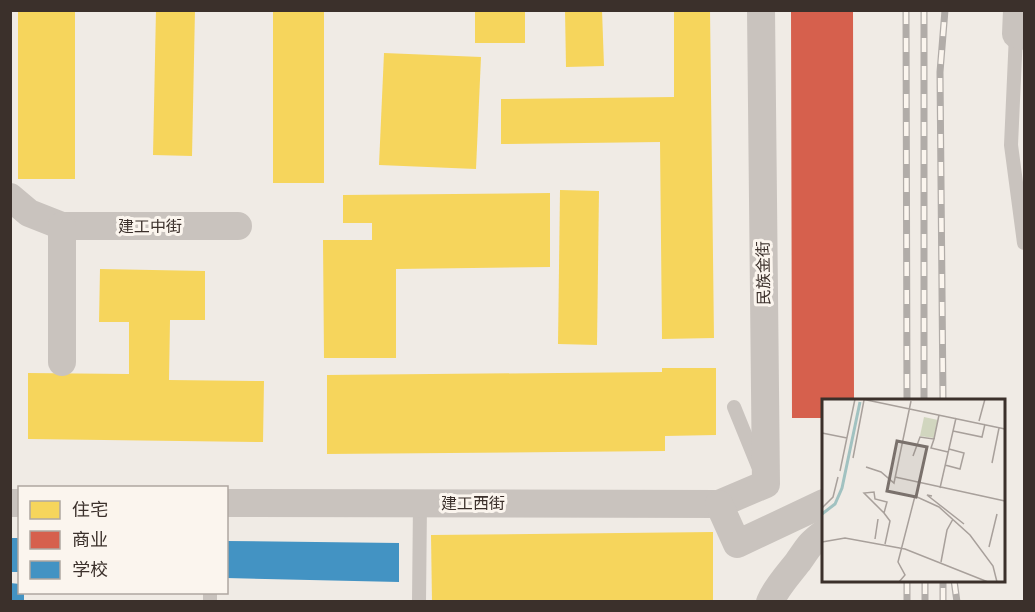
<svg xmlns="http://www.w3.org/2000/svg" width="1035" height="612" font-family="Figtree,'Noto Sans SC',sans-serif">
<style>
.homes{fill:#f6d55c}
.shops{fill:#d6604d}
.schools{fill:#4393c3}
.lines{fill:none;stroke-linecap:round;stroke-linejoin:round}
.service{stroke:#c9c3be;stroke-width:14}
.minor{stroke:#c9c3be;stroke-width:28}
.rail-casing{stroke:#b1aca8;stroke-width:7}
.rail{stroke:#fbf5ee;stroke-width:4.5;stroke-dasharray:14;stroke-linecap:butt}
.labels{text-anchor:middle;stroke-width:6;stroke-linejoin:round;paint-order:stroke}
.street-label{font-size:16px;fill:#3b302b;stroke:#fbf5ee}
.inset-river{fill:none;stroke:#a1c2c1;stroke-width:3}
.inset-road{fill:none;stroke:#a8a09b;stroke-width:1.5}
.view{fill:#7a716c;fill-opacity:0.15;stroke:#7a716c;stroke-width:3}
.inset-edge{fill:none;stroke:#3b302b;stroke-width:3}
</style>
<rect width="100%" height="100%" fill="#f0ebe5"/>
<g class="homes">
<rect x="18" y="10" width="57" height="169"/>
<path d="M156,10H195L192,156L153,155Z"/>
<rect x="273" y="10" width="51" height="173"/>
<rect x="475" y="10" width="50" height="33"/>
<path d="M565,10H602L604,66L566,67Z"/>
<path d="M674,10H710L714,338L662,339L660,142L501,144V99L674,97Z"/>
<path d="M384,53L481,57L476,169L379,165Z"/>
<path d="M560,190L599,191L597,345L558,344Z"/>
<path d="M550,193V267L396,269V358H324L323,240H372V223H343V195Z"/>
<path d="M100,269L205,271V320H170L169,380L264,381L263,442L28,439V373L129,374V322H99Z"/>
<path d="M662,368H716V435L665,436V451L327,454V375L662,372Z"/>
<path d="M713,532V602H432L431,535Z"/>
</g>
<path class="shops" d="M791,10H853L854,400H824V418H792Z"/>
<g class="schools">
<rect x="10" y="538" width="10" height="34"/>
<path d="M226,541L399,543V582L226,578Z"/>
<path d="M10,583L20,584V592H24V602H10Z"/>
</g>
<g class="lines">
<g class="service">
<path d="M1016,34L1011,145L1024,243"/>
<path d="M734,407L758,466"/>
<path d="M210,602V592"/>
<path d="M419,602L420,503"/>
</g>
<g class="minor">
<path d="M1017,10L1016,34L1024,36"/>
<path d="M10,197L29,213L62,226H238"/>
<path d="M62,226V362"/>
<path d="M10,503H20"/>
<path d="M226,503L719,504L766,484L761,10"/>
<path d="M719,504L737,544L824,503"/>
<path d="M770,602C777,586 788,575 798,562C808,548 809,544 824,533"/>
</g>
<g class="rail-casing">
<g id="rail">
<path d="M906,10L907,400"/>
<path d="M924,10V400"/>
<path d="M943,400L940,72L945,10"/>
<path d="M907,580V602"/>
<path d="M925,580V602"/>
<path d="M954,580L957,602"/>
<path d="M943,602V580"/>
</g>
</g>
<use href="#rail" class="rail"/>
</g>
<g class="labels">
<g class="street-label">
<text x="150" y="232">建工中街</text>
<text transform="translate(763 273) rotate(-91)" y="6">民族金街</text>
<text x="473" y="509">建工西街</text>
</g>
</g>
<g transform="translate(822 399)">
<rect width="183" height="183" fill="#f0ebe5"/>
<path d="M102,18L116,21L112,39L98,37Z" fill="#d1d6bf"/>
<path class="inset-river" d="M0,115L13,105L20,89L38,3"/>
<path class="inset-road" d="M40,0L183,30M157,22L163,0M131,32L160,38L163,25M0,34L25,39M112,40L117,16M91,57L98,38L112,40L109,49L126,53M31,59L42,1M170,64L177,29M123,66L138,70L142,54L127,50M44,68L59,73L72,84L89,2M18,72L33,0M73,78L183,102M118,89L134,19M110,97L105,96L142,125M0,109L11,98L16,78M62,114L42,94L52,93L53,100L65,103L62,114L68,122L63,145M53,140L56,120M0,143L23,139L83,150L166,183M167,148L175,115M119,163L125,131L131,120M77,183L83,176L76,163L93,97L117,108L148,136L171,167L175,183"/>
<path class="view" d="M75,42L105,48L94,98L65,92Z"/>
<rect width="183" height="183" class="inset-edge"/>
</g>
<rect width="1035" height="612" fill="none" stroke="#3b302b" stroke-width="24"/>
<rect x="18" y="486" width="210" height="108" fill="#fbf5ee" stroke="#aea6a0" stroke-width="1.5"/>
<rect x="30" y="501" width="30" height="18" fill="#f6d55c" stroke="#aea6a0" stroke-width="1.5"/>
<text x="72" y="516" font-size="18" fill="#3b302b">住宅</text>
<rect x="30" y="531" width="30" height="18" fill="#d6604d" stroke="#aea6a0" stroke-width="1.5"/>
<text x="72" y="546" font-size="18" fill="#3b302b">商业</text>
<rect x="30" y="561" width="30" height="18" fill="#4393c3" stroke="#aea6a0" stroke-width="1.5"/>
<text x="72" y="576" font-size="18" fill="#3b302b">学校</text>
</svg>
